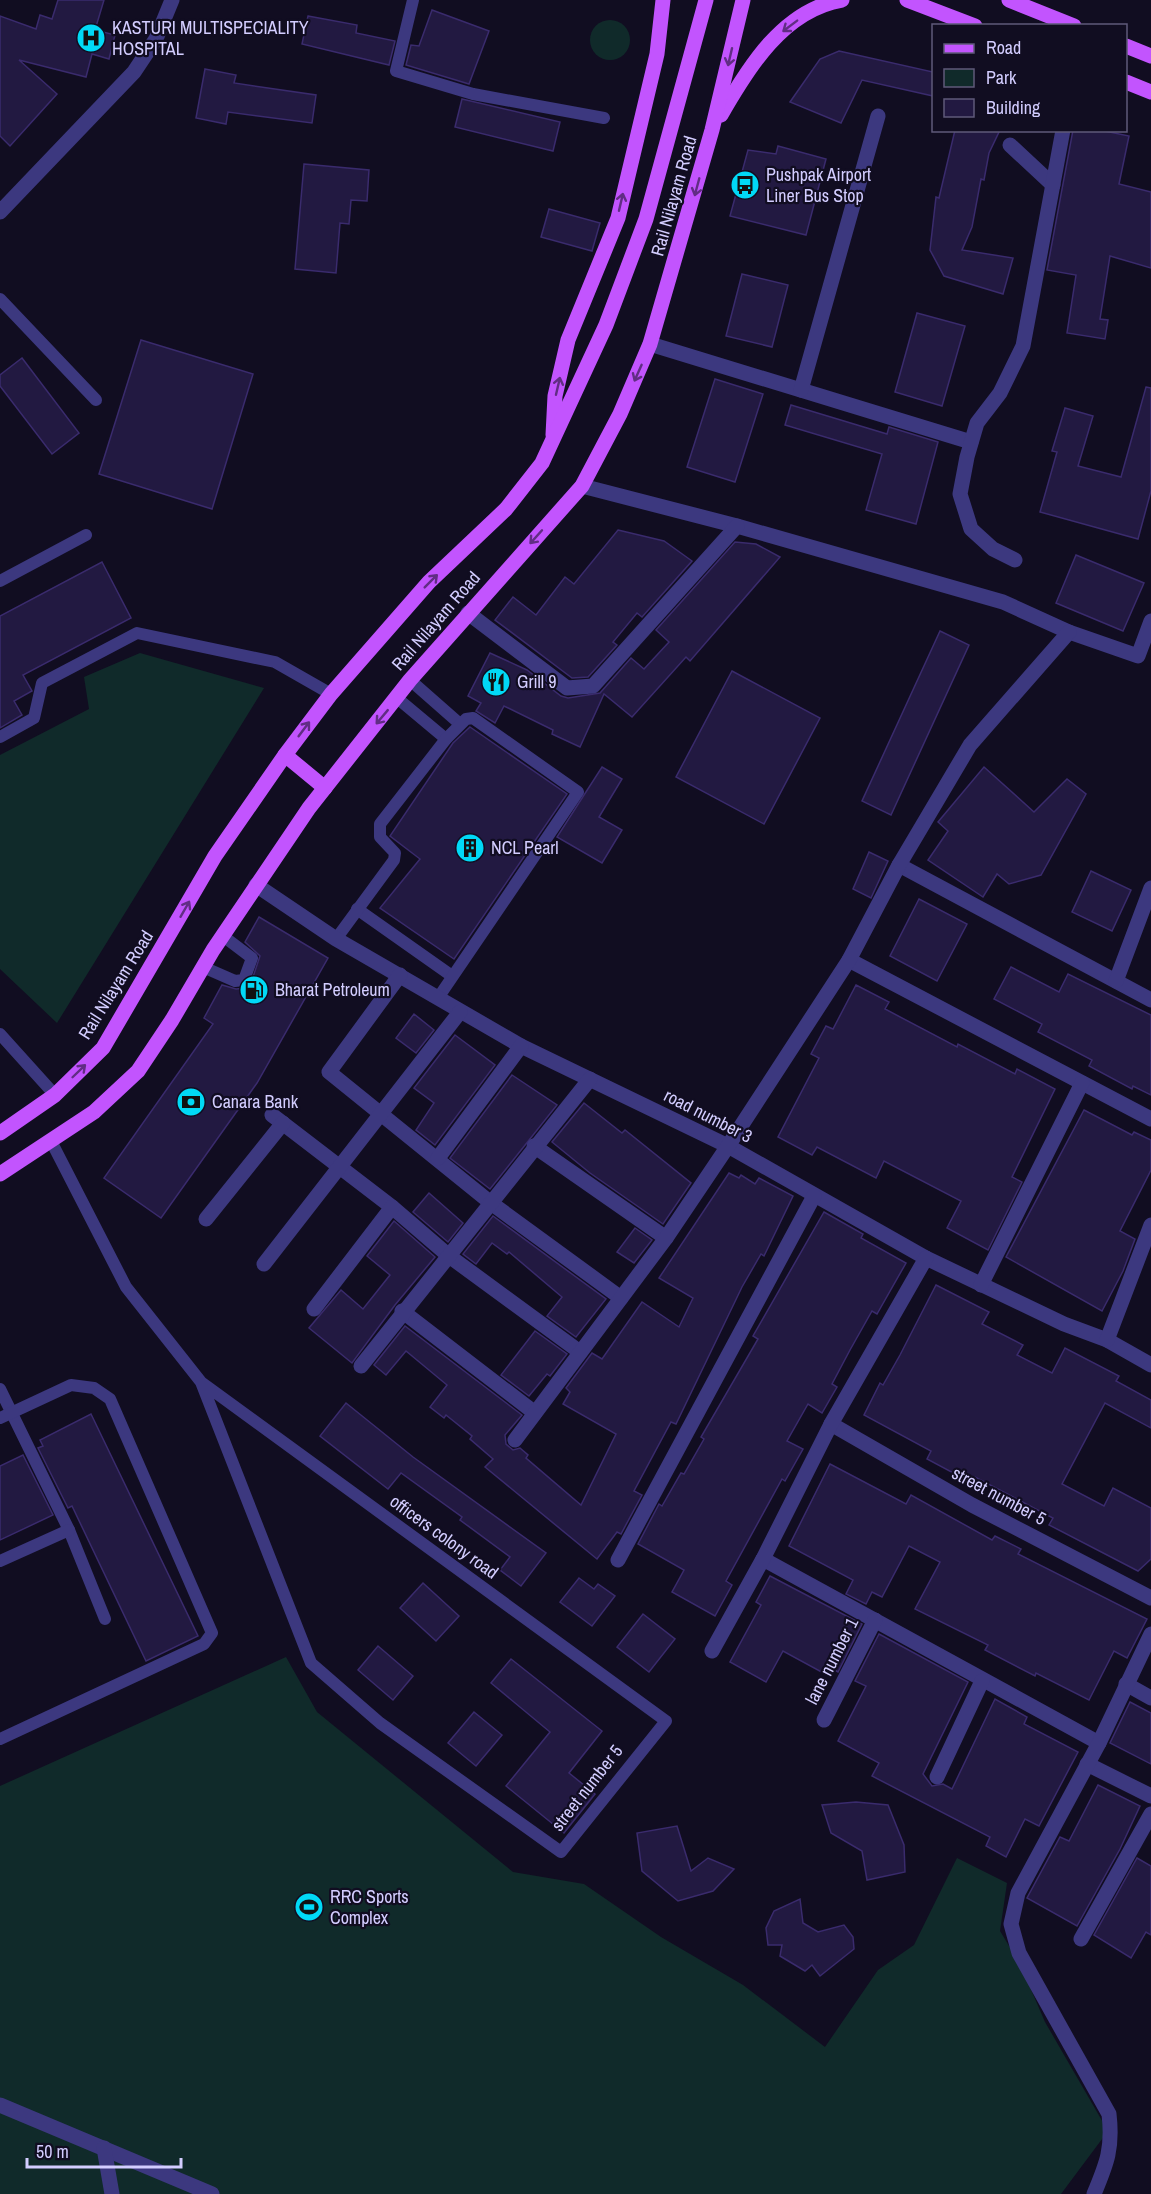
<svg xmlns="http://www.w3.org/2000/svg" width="1151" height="2194" font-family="'Archivo Narrow',sans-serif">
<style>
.green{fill:#102a2a}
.building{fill:#221941;stroke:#3a2b6d;stroke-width:1.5}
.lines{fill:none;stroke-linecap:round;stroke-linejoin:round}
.service{stroke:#3c387f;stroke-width:12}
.minor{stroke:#3c387f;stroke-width:15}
.primary{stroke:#c254fe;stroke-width:15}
.oneway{stroke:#612d84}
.labels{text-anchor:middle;stroke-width:4.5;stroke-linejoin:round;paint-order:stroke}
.poi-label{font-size:18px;fill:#d3cdff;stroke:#110d21;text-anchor:start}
.street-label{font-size:18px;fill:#d3cdff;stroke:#110d21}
</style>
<rect width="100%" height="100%" fill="#110d21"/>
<g class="green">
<circle cx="610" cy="40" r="20"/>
<path d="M140,653L264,688L57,1023L0,969V755L89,709L84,677Z"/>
<path d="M286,1657L317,1712L513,1872L584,1884L661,1937L743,1985L825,2047L878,1970L914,1945L957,1858L1007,1883L1000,1931L1020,1964L1045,2022L1108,2131L1061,2194H0V1786Z"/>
</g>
<g class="building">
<path d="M58,0H104L95,30L115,35L109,59L92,54L86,77L19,60L57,94L10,146L0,136V16L36,29L40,15L52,19Z"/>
<path d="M432,10L489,31L469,84L406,65L411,45L419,46Z"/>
<path d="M308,16L357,25L356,33L395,41L389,65L302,44Z"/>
<path d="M839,51L933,72V96L862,80L841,123L790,102L820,59Z"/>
<path d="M205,69L236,75L234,83L316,95L312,123L228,112L226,124L196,118Z"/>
<path d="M462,99L560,122L553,151L455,127Z"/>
<path d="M955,130H1000L989,153L984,180L981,179L972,227L962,250L1013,258L1003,294L944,276L930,250L936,197L939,198Z"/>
<path d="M1073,130H1100L1129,136L1119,184L1151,192V268L1110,256L1100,319L1108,320L1105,339L1067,333L1076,275L1047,270Z"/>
<path d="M778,146L826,159L806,235L730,216L748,150L776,154Z"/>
<path d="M304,164L369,170L367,201L351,200L349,224L340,223L336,273L295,269Z"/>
<path d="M549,209L600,223L592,251L541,237Z"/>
<path d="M742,274L788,285L772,347L726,336Z"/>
<path d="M917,313L965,326L942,406L895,392Z"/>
<path d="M141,340L253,374L212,509L99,474Z"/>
<path d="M22,358L79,433L52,454L0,386V375Z"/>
<path d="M715,379L763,394L735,482L687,467Z"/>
<path d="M1146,387L1151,388V491L1138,539L1040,512L1057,452L1052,451L1065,408L1093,416L1078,466L1121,477Z"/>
<path d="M791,405L887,434L889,427L938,442L916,524L866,510L882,454L785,425Z"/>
<path d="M618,530L664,541L692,561L642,617L637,613L613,642L617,645L588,677L572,678L495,620L513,597L536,615L565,577L574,584Z"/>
<path d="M735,542L756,544L780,557L690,661L686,657L632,717L604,694L580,747L552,734L553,730L504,706L495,723L476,711L481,703L468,696L490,653L527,670L561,696L568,698L600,693L631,658L644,669L669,642L656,630Z"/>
<path d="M1076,555L1144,583L1123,631L1056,603Z"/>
<path d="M102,562L131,618L23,675L32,691L14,701L22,715L0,728V616Z"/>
<path d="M940,631L969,645L891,815L862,801Z"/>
<path d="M732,671L820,718L764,824L676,777Z"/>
<path d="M470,727L567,794L454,959L380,908L420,859L390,836L453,743Z"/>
<path d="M602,767L622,779L599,817L622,830L602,863L557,837Z"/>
<path d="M984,767L1034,812L1067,779L1086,794L1041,875L1009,884L997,874L983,897L928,860L948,831L938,822Z"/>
<path d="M869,852L888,861L871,898L853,889Z"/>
<path d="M1091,871L1131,890L1112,931L1072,912Z"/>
<path d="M919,899L967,924L937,981L890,956Z"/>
<path d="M259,917L328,958L257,1083L161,1218L104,1178L213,1024L204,1018L222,985L236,989L246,988L251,983L260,956L245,942Z"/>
<path d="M1011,967L1059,992L1068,974L1151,1015V1095L1133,1086L1132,1089L1089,1066L1092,1060L1038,1032L1042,1024L994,999Z"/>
<path d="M856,985L889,1002L885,1009L957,1047L958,1044L1015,1074L1017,1069L1055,1089L1012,1177L1022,1182L988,1250L947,1228L961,1201L884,1161L876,1178L817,1147L812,1155L778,1137L819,1058L811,1054L826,1026L833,1029Z"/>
<path d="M414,1014L434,1030L416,1053L396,1038Z"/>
<path d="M455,1035L495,1065L435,1145L416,1130L434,1103L414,1088Z"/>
<path d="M512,1075L557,1105L490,1189L450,1158Z"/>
<path d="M584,1103L622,1133L625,1130L691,1183L663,1224L590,1173L552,1142Z"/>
<path d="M1084,1110L1132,1135L1134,1132L1151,1140V1170L1120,1231L1135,1239L1123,1271L1102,1311L1006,1257Z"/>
<path d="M729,1173L739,1178L741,1175L755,1184L759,1178L793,1196L764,1256L761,1254L742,1287L676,1424L671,1422L634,1491L642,1495L621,1534L617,1532L597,1559L485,1467L493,1459L470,1439L472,1436L446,1415L444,1418L430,1407L447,1385L406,1351L386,1375L374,1365L405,1326L522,1415L505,1435L506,1444L513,1450L520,1448L528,1455L526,1458L581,1505L616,1434L563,1404L570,1392L566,1388L592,1353L602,1359L642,1302L679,1327L693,1298L659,1278Z"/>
<path d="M429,1193L463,1223L448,1242L413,1212Z"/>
<path d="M824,1212L863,1234L861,1238L906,1263L877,1314L872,1311L850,1350L832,1384L837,1387L822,1413L808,1404L787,1441L803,1449L785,1481L782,1479L726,1581L732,1585L715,1616L672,1592L684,1570L638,1544L659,1504L662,1506L681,1473L684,1474L704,1439L701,1437L758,1339L753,1336Z"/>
<path d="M493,1216L606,1299L576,1337L547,1316L562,1297L509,1252L507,1254L492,1243L476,1264L463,1254Z"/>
<path d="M394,1221L435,1257L395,1305L352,1363L309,1328L341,1290L363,1309L390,1275L367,1256Z"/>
<path d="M635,1228L652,1240L634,1263L617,1252Z"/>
<path d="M936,1285L989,1312L982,1324L1023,1345L1017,1355L1052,1373L1065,1348L1119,1376L1116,1381L1151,1400V1428L1105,1403L1062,1484L1104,1506L1113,1488L1151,1508V1559L1138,1571L1049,1525L1053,1518L975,1477L972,1483L927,1459L931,1451L864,1415L880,1383L883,1385L900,1355Z"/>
<path d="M535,1331L567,1354L550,1376L547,1374L529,1396L501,1375Z"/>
<path d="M346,1403L413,1457L546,1553L521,1586L500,1570L510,1557L460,1520L462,1517L401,1473L388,1489L320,1436Z"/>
<path d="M91,1414L198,1636L146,1661L72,1506L68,1508L38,1448L43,1446L40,1440Z"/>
<path d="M23,1455L53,1515L0,1540V1466Z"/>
<path d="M830,1464L906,1504L911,1495L992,1540L995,1536L1021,1549L1018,1554L1147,1619L1127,1658L1114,1651L1089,1700L1036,1673L1035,1676L985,1650L988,1645L915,1609L940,1562L909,1546L882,1597L872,1592L866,1604L846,1594L853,1580L789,1546Z"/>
<path d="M770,1576L862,1624L838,1672L831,1668L827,1675L783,1651L766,1682L730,1662L761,1605L756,1602Z"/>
<path d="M579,1578L594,1589L598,1584L615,1596L592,1626L560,1602Z"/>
<path d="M423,1583L459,1616L436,1641L400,1608Z"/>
<path d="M643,1614L675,1639L649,1672L617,1647Z"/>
<path d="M879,1634L968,1682L923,1774L932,1786L943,1784L952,1789L995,1699L1027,1717L1024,1724L1078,1752L1039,1826L1025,1819L1006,1857L986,1846L990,1837L872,1776L879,1763L838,1741L866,1686L855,1681Z"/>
<path d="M378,1646L413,1676L393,1700L358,1670Z"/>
<path d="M511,1659L602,1731L569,1773L595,1794L564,1833L506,1786L550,1732L491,1683Z"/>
<path d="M1130,1702L1151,1713V1764L1110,1743Z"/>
<path d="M474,1712L502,1735L476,1766L448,1743Z"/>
<path d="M1098,1785L1140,1806L1120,1849L1077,1926L1027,1898L1060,1837L1069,1841Z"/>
<path d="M856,1802L888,1805L904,1845L905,1872L867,1880L862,1851L831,1833L822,1805Z"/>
<path d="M677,1826L691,1871L708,1858L734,1869L713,1891L678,1901L642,1871L637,1833Z"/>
<path d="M1137,1858L1151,1866V1935L1146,1932L1131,1958L1094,1935Z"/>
<path d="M800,1899L803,1923L818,1932L844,1925L853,1937L854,1949L820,1976L812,1965L805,1971L780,1956L782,1945H768L766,1928L774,1911Z"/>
</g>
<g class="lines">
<g class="service">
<path d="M413,0L396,71L473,94L604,118"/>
<path d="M0,299L96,400"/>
<path d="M0,581L86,535"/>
<path d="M410,680L460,724"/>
<path d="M397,698L446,739"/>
<path d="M0,737L34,718L42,683L137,633L275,662L331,694"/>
<path d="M357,909L452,976"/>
<path d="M336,939L394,860L395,853L380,837V824L446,739L466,719L473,718L578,792L438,998"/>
<path d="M203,967L235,981L244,980L252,958L223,936"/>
<path d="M0,1034L55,1095"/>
<path d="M51,1141L126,1287L201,1382L311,1663L380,1723L561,1852L666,1721L201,1382"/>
<path d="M0,1389L69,1530L105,1619"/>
<path d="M0,1418L71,1385L94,1388L110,1399L212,1633L204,1644L0,1739"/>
<path d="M0,1561L69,1530"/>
</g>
<g class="minor">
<path d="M1010,145L1053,185"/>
<path d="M0,212L134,72L156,39L172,0"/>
<path d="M650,344L971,442"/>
<path d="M801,390L878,116"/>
<path d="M582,486L737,526L1003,602L1069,632L1138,656L1151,621"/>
<path d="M1015,560L993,549L971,529L960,494L967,457L977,423L1000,393L1023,346L1063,130"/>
<path d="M468,613L567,688L593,686L737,526"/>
<path d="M899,865L1151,1000"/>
<path d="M256,885L336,939L521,1046L728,1146L926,1258L1064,1324L1107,1340L1151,1365"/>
<path d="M849,960L1151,1119"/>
<path d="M400,975L329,1072L491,1203L621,1298"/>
<path d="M1116,981L1151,888"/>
<path d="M272,1115L392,1207L449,1256L580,1352"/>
<path d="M534,1146L666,1238"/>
<path d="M438,1158L521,1046"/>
<path d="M206,1219L283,1123"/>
<path d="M264,1264L460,1012"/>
<path d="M981,1285L1082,1083"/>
<path d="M314,1309L392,1207"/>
<path d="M402,1311L535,1413"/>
<path d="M1107,1340L1151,1225"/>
<path d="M361,1366L590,1079"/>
<path d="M831,1424L972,1505L1151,1598"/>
<path d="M515,1440L666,1238L728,1146L849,960L899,865L970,745L1069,632"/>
<path d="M763,1559L1099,1743"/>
<path d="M618,1560L814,1196"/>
<path d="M712,1651L763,1559L831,1424L926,1258"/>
<path d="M1126,1684L1151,1698"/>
<path d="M824,1720L875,1620"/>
<path d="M1087,1764L1151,1796"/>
<path d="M937,1777L982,1681"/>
<path d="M1081,1939L1151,1814"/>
<path d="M0,2105L212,2194"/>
<path d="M104,2148L112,2194"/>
<path d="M1094,2194C1107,2163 1113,2148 1109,2114L1019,1953L1011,1924L1018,1893L1099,1743L1151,1634"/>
</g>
<g class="primary">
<path d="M907,0L975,26"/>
<path d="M1009,0L1074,26"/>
<path d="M1126,46L1151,56"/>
<path d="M1126,82L1151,92"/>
<path d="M721,115C748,68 783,10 842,0"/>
<path d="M553,435L555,396L568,340L618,218L657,54L663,0"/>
<path d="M285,755L325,788"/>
<path d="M0,1133L55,1095L103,1048L215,856L285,755L331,694L429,582L506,509L542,463L606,325L646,219L706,0"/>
<path d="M0,1174L94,1112L138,1071L172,1020L213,950L309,808L410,680L582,486L620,414L650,344L712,130L743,0"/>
</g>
</g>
<defs><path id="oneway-shaft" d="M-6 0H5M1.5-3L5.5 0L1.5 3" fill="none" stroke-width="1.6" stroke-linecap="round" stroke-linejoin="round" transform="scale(1.5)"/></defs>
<g class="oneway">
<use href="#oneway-shaft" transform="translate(790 26) rotate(143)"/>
<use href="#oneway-shaft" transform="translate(730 57) rotate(103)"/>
<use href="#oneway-shaft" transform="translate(697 187) rotate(105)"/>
<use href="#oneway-shaft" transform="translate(621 202) rotate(-77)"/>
<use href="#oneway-shaft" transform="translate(638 373) rotate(114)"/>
<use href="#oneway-shaft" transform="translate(558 386) rotate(-77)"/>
<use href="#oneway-shaft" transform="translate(536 537) rotate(132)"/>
<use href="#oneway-shaft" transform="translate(431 581) rotate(-45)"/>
<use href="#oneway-shaft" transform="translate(382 717) rotate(130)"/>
<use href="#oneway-shaft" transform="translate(304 729) rotate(-53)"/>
<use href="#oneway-shaft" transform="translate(185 909) rotate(-60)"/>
<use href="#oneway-shaft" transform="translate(79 1071) rotate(-44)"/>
</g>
<defs>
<g id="hospital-disc" transform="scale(1.5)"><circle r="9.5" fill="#01d9f6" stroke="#110d21"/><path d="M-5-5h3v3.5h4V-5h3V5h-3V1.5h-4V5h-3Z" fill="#111"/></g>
<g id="bus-disc" transform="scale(1.5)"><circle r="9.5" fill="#01d9f6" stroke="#110d21"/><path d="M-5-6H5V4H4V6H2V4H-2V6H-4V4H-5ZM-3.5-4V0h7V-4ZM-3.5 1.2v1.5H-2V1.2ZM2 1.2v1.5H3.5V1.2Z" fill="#111"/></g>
<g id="restaurant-disc" transform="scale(1.5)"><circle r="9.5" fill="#01d9f6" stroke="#110d21"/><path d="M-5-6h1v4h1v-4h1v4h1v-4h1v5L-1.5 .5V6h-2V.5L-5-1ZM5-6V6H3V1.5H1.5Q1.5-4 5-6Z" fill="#111"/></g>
<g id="building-disc" transform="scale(1.5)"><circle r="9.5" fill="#01d9f6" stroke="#110d21"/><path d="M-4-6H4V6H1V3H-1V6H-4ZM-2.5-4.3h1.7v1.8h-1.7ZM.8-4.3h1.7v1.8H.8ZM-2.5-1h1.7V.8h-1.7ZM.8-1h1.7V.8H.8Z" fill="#111"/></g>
<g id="fuel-disc" transform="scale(1.5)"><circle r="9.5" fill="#01d9f6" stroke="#110d21"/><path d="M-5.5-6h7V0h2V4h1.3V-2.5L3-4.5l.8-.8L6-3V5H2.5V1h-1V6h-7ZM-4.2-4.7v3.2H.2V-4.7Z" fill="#111"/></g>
<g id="bank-disc" transform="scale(1.5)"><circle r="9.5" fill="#01d9f6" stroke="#110d21"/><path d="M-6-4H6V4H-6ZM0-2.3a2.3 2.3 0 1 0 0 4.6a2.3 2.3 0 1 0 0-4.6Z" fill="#111"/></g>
<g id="stadium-disc" transform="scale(1.5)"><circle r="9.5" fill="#01d9f6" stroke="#110d21"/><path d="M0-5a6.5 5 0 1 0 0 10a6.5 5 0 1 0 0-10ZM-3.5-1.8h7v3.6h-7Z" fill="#111"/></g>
</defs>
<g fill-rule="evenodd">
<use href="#hospital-disc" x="91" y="38"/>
<use href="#bus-disc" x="745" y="185"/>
<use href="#restaurant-disc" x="496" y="682"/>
<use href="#building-disc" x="470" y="848"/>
<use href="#fuel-disc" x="254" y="990"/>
<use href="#bank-disc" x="191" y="1102"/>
<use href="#stadium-disc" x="309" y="1907"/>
</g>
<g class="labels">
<g class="poi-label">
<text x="112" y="34">KASTURI MULTISPECIALITY<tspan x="112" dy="21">HOSPITAL</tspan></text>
<text x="766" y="181">Pushpak Airport<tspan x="766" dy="21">Liner Bus Stop</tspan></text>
<text x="517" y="688">Grill 9</text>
<text x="491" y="854">NCL Pearl</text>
<text x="275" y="996">Bharat Petroleum</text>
<text x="212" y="1108">Canara Bank</text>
<text x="330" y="1903">RRC Sports<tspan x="330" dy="21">Complex</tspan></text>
</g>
<g class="street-label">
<text transform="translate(674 196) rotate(-74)" y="6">Rail Nilayam Road</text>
<text transform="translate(436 621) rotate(-49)" y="6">Rail Nilayam Road</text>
<text transform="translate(116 985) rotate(-58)" y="6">Rail Nilayam Road</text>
<text transform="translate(708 1116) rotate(27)" y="6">road number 3</text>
<text transform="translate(999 1496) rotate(28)" y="6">street number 5</text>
<text transform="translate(444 1537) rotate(36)" y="6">officers colony road</text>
<text transform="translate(832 1661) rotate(-63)" y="6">lane number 1</text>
<text transform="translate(587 1788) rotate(-52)" y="6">street number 5</text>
</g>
</g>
<rect x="932" y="24" width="195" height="108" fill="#110d21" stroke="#5f5a7a" stroke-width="1.5"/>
<rect x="944" y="44" width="30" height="9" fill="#c254fe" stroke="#5f5a7a" stroke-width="1.5"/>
<text x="986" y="54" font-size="18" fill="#d3cdff">Road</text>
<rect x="944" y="69" width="30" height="18" fill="#102a2a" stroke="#5f5a7a" stroke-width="1.5"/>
<text x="986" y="84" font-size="18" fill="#d3cdff">Park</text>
<rect x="944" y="99" width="30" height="18" fill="#221941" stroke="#5f5a7a" stroke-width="1.5"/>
<text x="986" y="114" font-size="18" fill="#d3cdff">Building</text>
<path d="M27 2158v9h154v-9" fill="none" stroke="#d3cdff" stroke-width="3"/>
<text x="36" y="2158" font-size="18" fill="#d3cdff" stroke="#110d21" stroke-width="4.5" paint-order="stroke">50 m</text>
</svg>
